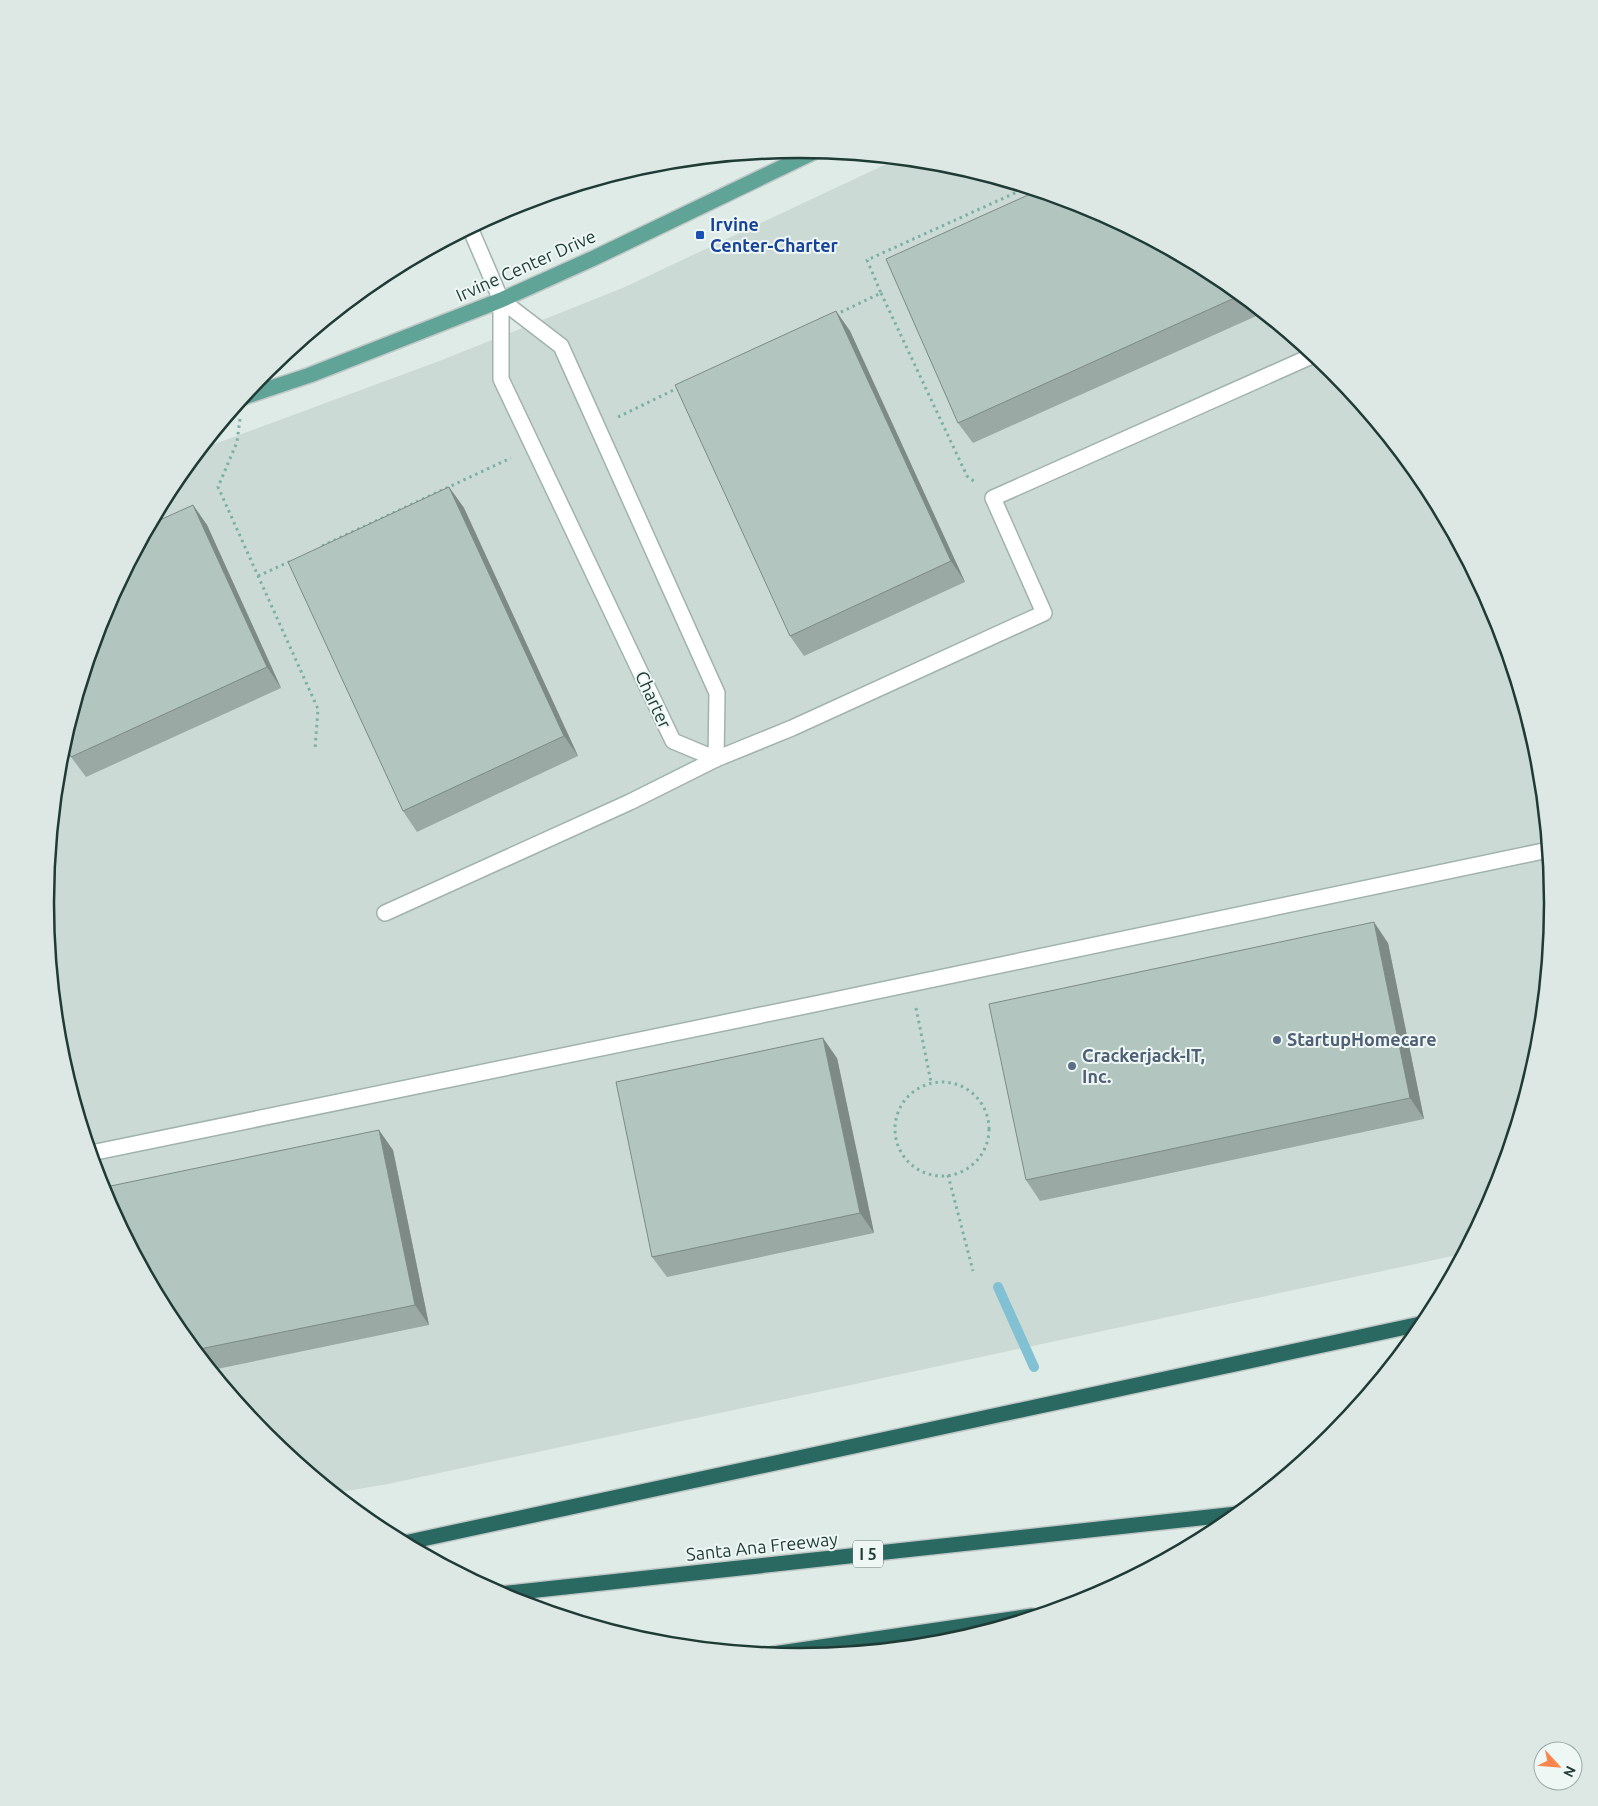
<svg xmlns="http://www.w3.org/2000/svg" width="1598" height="1806" font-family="Ubuntu,sans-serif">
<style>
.built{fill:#ccdad5}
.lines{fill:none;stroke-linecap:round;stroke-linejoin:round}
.stream{stroke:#82c0d4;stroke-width:10}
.service-casing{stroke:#a1b3ae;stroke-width:18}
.minor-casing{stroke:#a1b3ae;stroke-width:18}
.primary-casing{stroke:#c0c8c7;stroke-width:18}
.motorway-casing{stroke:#c0c8c7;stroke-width:18}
.path{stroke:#7cb0a4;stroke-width:3;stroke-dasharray:2.5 4;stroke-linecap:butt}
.service{stroke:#fff;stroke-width:15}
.minor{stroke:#fff;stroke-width:15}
.primary{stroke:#60a397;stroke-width:15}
.motorway{stroke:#296961;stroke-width:15}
.wall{fill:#9aa9a4}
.shaded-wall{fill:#7d8a86}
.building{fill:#b3c5bf;stroke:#7d8a86}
.transit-dot{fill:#1a4fb4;stroke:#eef7f4;stroke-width:2}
.service-dot{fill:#5c6f8a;stroke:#eef7f4;stroke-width:2}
.labels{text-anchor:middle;stroke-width:4;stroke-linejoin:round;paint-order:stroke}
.shield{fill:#eef7f4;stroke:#5d736f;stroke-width:1}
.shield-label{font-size:16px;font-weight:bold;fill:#1f3b36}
.transit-label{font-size:18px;font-weight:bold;fill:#164399;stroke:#eef7f4;text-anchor:start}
.street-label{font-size:18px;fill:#1f3b36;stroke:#eef7f4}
.service-label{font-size:18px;font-weight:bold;fill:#4e5e75;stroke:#eef7f4;text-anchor:start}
.rim{fill:none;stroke:#1f3b36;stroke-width:2.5}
</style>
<rect width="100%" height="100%" fill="#deebe6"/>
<path class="built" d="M897,159L946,164L1088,207L1218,276L1332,370L1426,484L1496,615L1539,756L1553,903L1538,1050L1495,1192L1462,1254L388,1484L335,1493L266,1436L172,1322L102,1191L59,1050L45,903L60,756L103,614L172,484L201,449L442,360L625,287Z"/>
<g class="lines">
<path class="stream" d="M998,1287L1034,1367"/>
<g class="service-casing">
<g id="service">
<path d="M385,913L630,802L716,759L792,728L1044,613L993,498L1314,355"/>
<path d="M91,1153L815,1004L1548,850"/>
</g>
</g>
<g class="minor-casing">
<path id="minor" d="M470,228L501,300V379L673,741L716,759L717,693L561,346L501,300"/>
</g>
<g class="primary-casing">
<path id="primary" d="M244,397L310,375L501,300L594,258L816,151"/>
</g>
<g class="motorway-casing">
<g id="motorway">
<path d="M404,1543L1425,1323"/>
<path d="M500,1594L1237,1514"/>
<path d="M773,1654L1032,1616"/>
</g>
</g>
<g class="path">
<path d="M881,293L967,476L975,482"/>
<path d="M835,315L881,293L867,260L1026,188"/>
<path d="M618,417L680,387"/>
<path d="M240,419L237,442L218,487L318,709L315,749"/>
<path d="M322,546L511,458"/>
<path d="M258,576L291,561"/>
<path d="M916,1008L931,1082"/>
<circle cx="942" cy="1129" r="47"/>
<path d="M948,1175L973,1271"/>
</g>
<use href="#service" class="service"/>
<use href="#minor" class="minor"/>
<use href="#primary" class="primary"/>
<use href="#motorway" class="motorway"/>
</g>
<g class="wall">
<path d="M1218,276L1263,313L973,443L958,423Z"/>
<path d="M836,311L850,331L965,582L804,656L790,636Z"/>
<path d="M449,487L464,508L578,756L417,832L403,811Z"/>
<path d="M193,505L207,525L281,688L86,777L71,757Z"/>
<path d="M1388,943L1424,1119L1040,1201L1026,1180Z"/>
<path d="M837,1058L874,1233L667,1277L652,1257Z"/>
<path d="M393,1150L429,1325L212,1370L172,1322Z"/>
</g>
<g class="shaded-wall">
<path d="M836,311L850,331L965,582L951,561Z"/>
<path d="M449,487L464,508L578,756L564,736Z"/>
<path d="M193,505L207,525L281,688L267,667Z"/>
<path d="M1374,922L1388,943L1424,1119L1410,1098Z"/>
<path d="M823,1038L837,1058L874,1233L860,1213Z"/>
<path d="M379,1130L393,1150L429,1325L415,1305Z"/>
</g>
<g class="building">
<path d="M1037,191L1088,207L1218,276L1241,295L958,423L886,259Z"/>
<path d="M836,311L951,561L790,636L675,385Z"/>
<path d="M449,487L564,736L403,811L288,562Z"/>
<path d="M193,505L267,667L71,757L64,741L103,614L151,524Z"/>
<path d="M1374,922L1410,1098L1026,1180L989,1004Z"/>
<path d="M823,1038L860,1213L652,1257L616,1082Z"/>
<path d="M379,1130L415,1305L195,1350L172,1322L102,1191L101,1188Z"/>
</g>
<rect class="transit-dot" x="695" y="230" width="10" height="10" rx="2.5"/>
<g class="service-dot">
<circle cx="1277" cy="1040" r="5"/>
<circle cx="1072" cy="1066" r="5"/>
</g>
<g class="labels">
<rect class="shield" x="853" y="1540.5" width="30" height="27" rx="4"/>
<g class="shield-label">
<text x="868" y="1560">I 5</text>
</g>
<g class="transit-label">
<text x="710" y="231">Irvine<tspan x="710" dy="21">Center-Charter</tspan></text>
</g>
<g class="street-label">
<text transform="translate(526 266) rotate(-24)" y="6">Irvine Center Drive</text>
<text transform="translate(653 700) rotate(65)" y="6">Charter</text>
<text transform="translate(762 1547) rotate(-6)" y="6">Santa Ana Freeway</text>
</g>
<g class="service-label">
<text x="1287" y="1046">StartupHomecare</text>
<text x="1082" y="1062">Crackerjack-IT,<tspan x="1082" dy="21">Inc.</tspan></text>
</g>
</g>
<path d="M0 0H1598V1806H0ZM54 903a745 745 0 1 1 1490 0a745 745 0 1 1-1490 0Z" fill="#dde8e5" fill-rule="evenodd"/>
<path class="rim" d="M54 903a745 745 0 1 1 1490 0a745 745 0 1 1-1490 0Z"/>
<g transform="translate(1558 1766) rotate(116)"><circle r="24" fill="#eef7f4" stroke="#9baca8"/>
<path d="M0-4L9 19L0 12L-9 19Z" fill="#fa864d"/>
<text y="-8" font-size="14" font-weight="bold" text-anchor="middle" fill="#1f3b36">N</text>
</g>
</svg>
